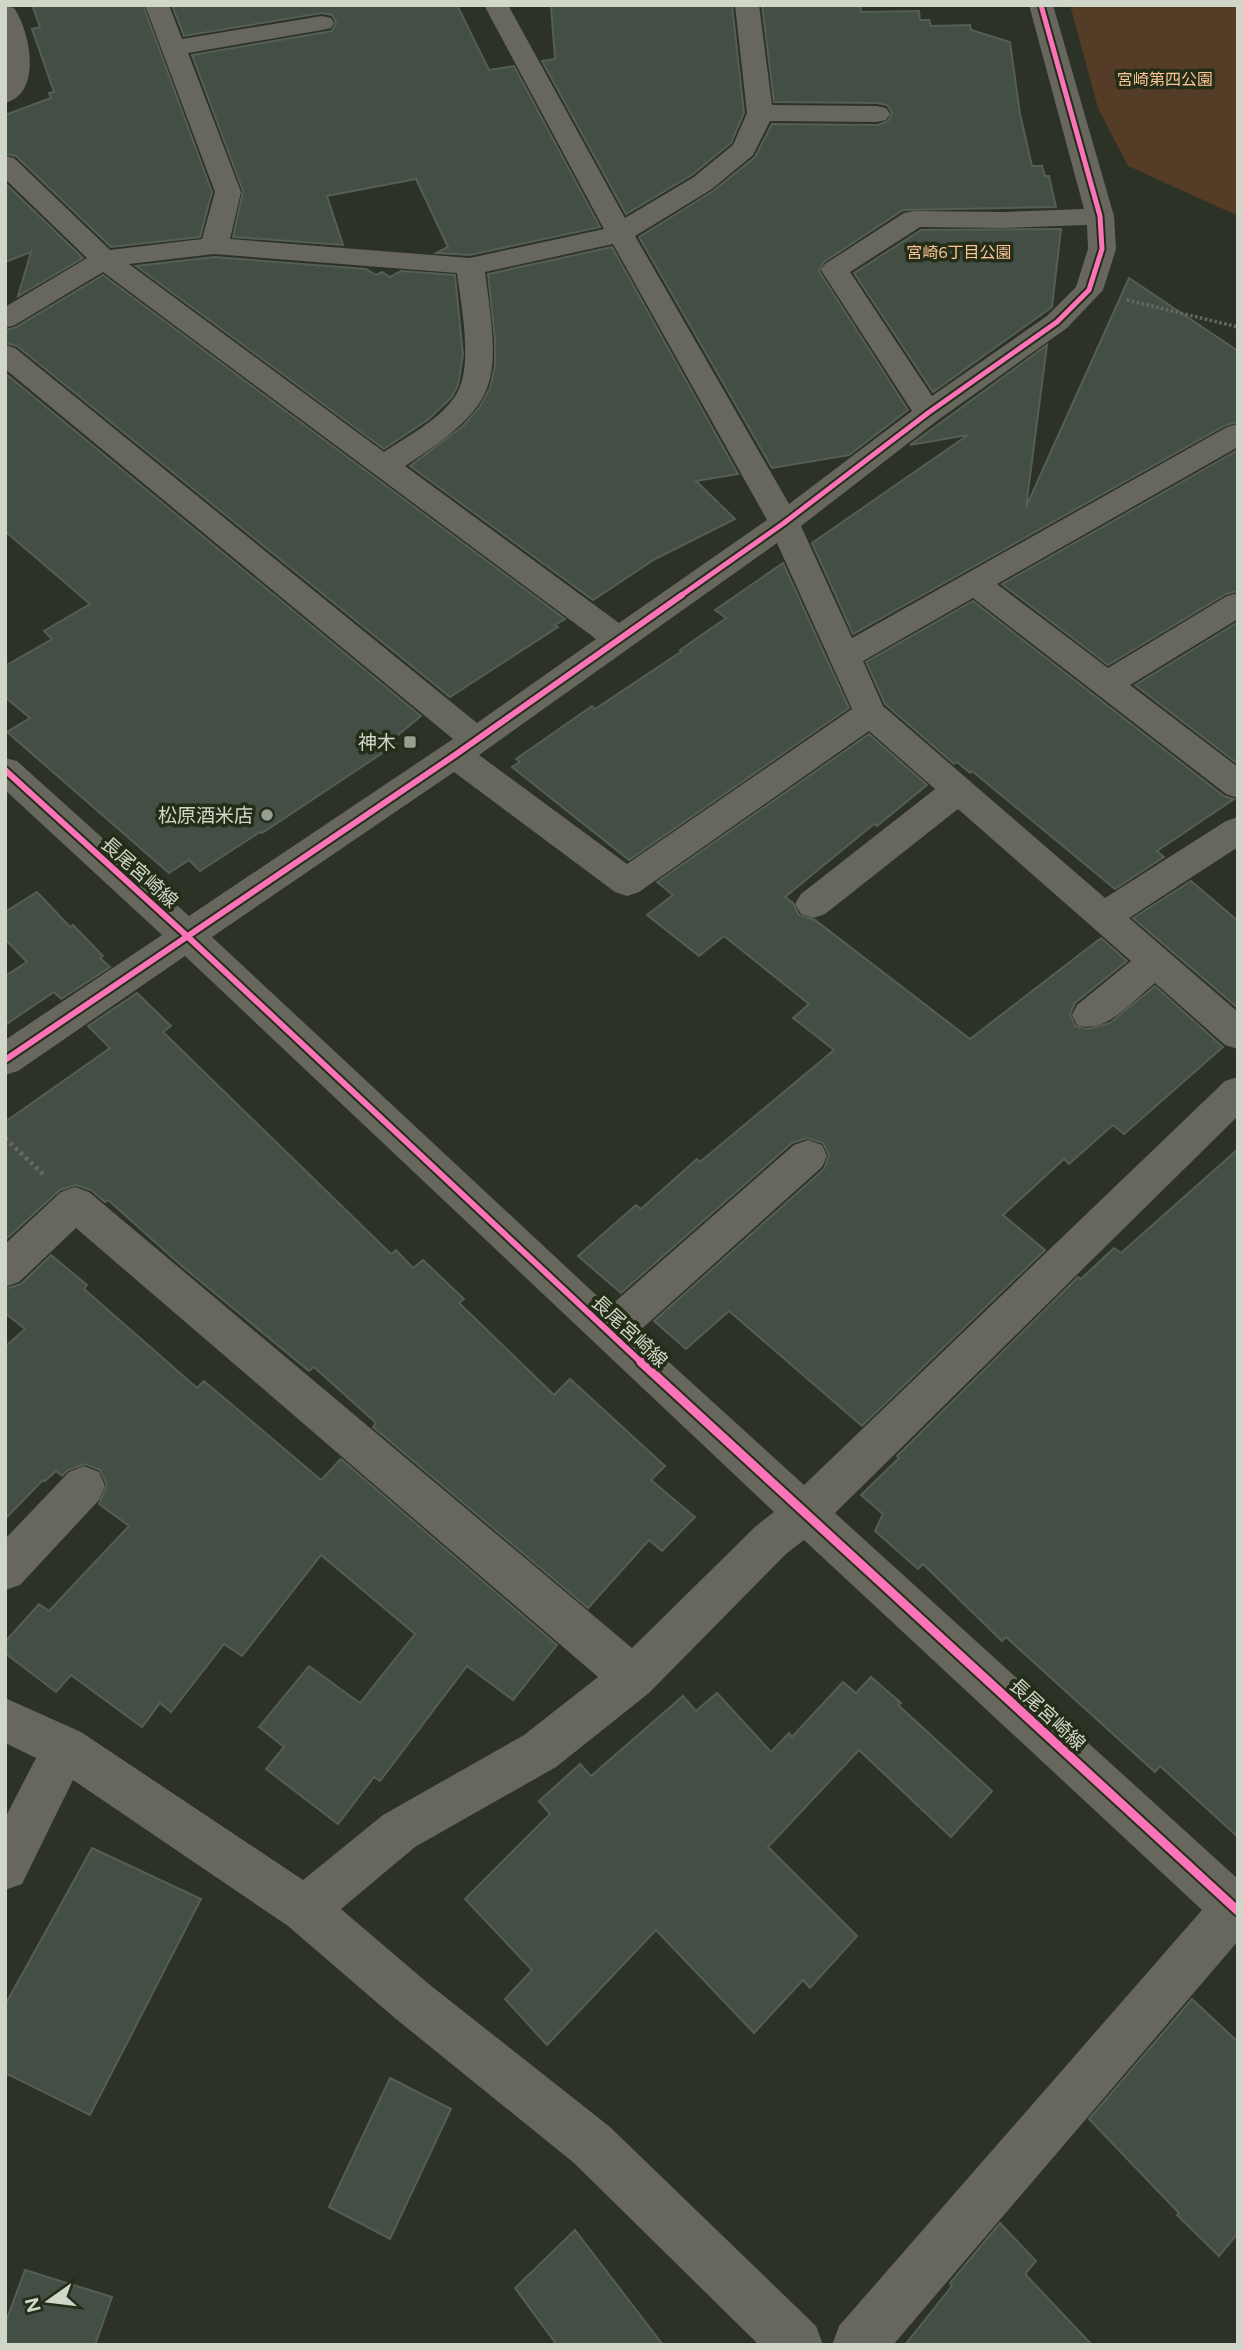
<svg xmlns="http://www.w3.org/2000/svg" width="1243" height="2350" font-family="Figtree,'Noto Sans JP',sans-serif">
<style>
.green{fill:#543c26}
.building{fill:#434f45;stroke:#555d55;stroke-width:2}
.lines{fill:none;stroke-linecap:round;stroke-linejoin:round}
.path-far1{stroke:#666860;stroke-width:3.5;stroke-dasharray:2.5 2.5;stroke-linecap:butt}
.path{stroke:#666860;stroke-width:4.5;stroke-dasharray:3.5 3.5;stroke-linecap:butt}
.minor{fill:#67675e;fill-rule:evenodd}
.cycleway-far2-casing{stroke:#232d17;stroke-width:9}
.cycleway-far1-casing{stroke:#232d17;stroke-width:10}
.cycleway-casing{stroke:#232d17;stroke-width:13}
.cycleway-far2{stroke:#fb73b8;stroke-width:5}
.cycleway-far1{stroke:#fb73b8;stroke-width:6}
.cycleway{stroke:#fb73b8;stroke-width:9}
.poi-dot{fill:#979d90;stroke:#232d17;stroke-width:2.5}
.labels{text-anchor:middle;stroke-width:7;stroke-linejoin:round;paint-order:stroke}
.far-park-label{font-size:16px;fill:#fdc494;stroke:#232d17}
.poi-label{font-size:19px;fill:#d0d7c9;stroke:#232d17;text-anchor:end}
.street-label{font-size:19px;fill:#d0d7c9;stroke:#232d17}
</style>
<rect width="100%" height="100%" fill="#2c3226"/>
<path class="green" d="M1070,5H1238V216L1128,166L1098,108Z"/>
<g class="building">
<path d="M32,5H143L212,192L200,237L111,247L16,156L5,154V115L51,98L49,93L54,92L32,29L40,27Z"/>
<path d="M172,5H457L489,70L514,66L600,227L470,255L436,253L448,247L416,179L327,196L343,245L233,237L243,191L192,55L332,31L336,22L332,15L322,13L184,36Z"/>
<path d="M711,5H732L744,113L731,143L692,175L626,214L542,61L555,59L551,6Z"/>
<path d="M762,5H860L861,12L919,11L920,20H929L931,26L970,25L971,30L1010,42L1020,114L1032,166H1042L1045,176H1049L1056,207L903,210L824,262L819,271L908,410L849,455L772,468L639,237L713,191L755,157L772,124L878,125L888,121L892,113L887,105L877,103L774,102Z"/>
<path d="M5,183L83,258L18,296L31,252L5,262Z"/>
<path d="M1061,229L1052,307L933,392L854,273L921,230Z"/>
<path d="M612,247L738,474L696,481L735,519L655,559L593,600L410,466L463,426L479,408L490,388L495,366V340L488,274Z"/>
<path d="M214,257L366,269L376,275L382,272L390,277L401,271L455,275L463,355L458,385L452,397L429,419L384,449L136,266Z"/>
<path d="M103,275L565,619L555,625L558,627L450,697L17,346L5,343L7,330L16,327Z"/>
<path d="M1129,278L1238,351V422L1226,425L853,634L812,543L968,435L910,445L1047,345L1026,507Z"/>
<path d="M5,373L421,716L392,740L396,744L262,833L260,832L200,871L189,860L169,873L7,732L30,718L5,697V666L52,639L44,631L90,604L5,531Z"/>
<path d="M1238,450V591L1226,594L1108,665L1002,584Z"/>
<path d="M783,563L849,708L629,860L512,767L520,762L516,759L592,706L595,709L682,651L680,650L726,618L715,610Z"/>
<path d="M973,601L1224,796L1234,799L1157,851L1164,857L1115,889L972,771L970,773L957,762L954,764L885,704L866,662Z"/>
<path d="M1238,622V764L1135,685Z"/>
<path d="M869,734L927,785L877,826L874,824L785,897L793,903L799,915L815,920L970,1039L1101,938L1127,961L1075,1003L1070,1014L1075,1026L1088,1029L1110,1023L1155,986L1223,1047L1124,1134L1113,1125L1069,1164L1064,1159L1003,1215L1045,1250L862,1426L729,1311L686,1349L654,1321L824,1169L829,1155L823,1143L807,1138L792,1143L621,1293L578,1256L636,1205L641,1209L697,1159L700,1162L834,1050L793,1018L809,1004L724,936L699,956L647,915L673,895L657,882Z"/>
<path d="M1191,881L1238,921V1008L1133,918Z"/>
<path d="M37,892L70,927L73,925L103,956L100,958L110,967L61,999L54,992L5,1025V976L27,962L5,939V912Z"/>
<path d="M137,993L171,1026L163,1032L391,1254L396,1250L413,1268L423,1260L464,1299L459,1303L554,1395L570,1379L665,1466L651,1480L695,1517L662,1551L649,1540L588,1608L373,1427L376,1423L314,1367L309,1371L183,1267L108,1200L105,1202L91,1190L76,1185L60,1190L5,1240V1122L110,1048L88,1026Z"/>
<path d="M1238,1149V1837L1160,1766L1155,1772L1006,1637L1002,1641L923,1564L918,1569L875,1531L883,1514L861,1495L899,1458L897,1456L1078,1277L1081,1279L1114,1248L1121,1253Z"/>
<path d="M51,1255L87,1285L84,1289L197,1388L204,1381L321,1480L341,1459L557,1645L513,1700L467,1666L380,1781L374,1777L338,1824L266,1769L284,1747L259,1727L309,1666L360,1703L415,1634L321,1555L242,1656L224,1644L171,1712L160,1703L142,1727L71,1675L56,1692L5,1653V1642L39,1604L49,1611L129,1526L99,1504L107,1485L100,1470L85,1464L68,1470L62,1476L56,1471L45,1481L43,1480L5,1519V1347L25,1329L5,1313V1289L21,1284Z"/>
<path d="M871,1677L901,1703L898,1705L992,1791L951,1837L859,1750L768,1847L857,1936L810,1988L803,1980L754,2033L656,1930L547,2045L505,1999L532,1970L465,1899L550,1814L539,1801L580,1764L591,1776L683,1696L696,1711L717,1693L771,1752L789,1733L792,1737L843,1682L856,1693Z"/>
<path d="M92,1848L201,1899L90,2115L5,2073V2005Z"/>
<path d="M1192,1999L1238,2042V2233L1219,2256L1177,2215L1179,2213L1089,2119Z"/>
<path d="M390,2078L451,2109L390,2239L329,2207Z"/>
<path d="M1000,2223L1036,2261L1025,2274L1092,2345H905L952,2286L950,2283Z"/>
<path d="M575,2230L663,2345H557L515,2288Z"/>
<path d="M25,2270L112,2297L95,2345H5V2324Z"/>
</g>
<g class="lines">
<path class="path-far1" d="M1127,300L1238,327"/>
<path class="path" d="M5,1138L43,1174"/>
<g class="minor">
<path d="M145,5H169L182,39L322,16L331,18L334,23L331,28L322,30L188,53L241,192L230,239L470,258L604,229L484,5H508L625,218L694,177L733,145L747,113L735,5H759L772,105L877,106L886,108L890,114L886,120L877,122L770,121L753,155L712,189L635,236L789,504L912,411L821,270L825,264L904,213L914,211L1004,212L1084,209L1029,5H1053L1114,216L1116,249L1103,290L1067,328L938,420L801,526L852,638L1227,427L1238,424V447L997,584L1108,668L1227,596L1238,593V619L1130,685L1238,767V798L1226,794L973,598L863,661L883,706L1105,898L1226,821L1238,817V847L1129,918L1238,1012V1049L1225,1045L1155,983C1133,1000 1106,1035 1077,1025L1072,1015L1077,1005L1131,961L958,809L825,914L813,918L801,914L795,904L801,894L935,789L869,731L639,892L627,896L615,892L454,772L212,937L609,1307L794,1145L808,1140L822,1145L827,1156L822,1167L637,1333L804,1485L1225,1081L1238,1077V1116L835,1513L1238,1879V1941L893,2345H832L839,2326L1202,1910L804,1540L786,1554L649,1693L556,1767L415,1847L341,1909L430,1985L610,2127L816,2326L823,2345H759L574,2163L396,2019L288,1926L73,1780L22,1884L5,1890V1818L36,1758L5,1743V1698L81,1732L303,1880L383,1815L524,1735L598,1677L76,1228L19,1282L5,1287V1244L61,1192L75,1187L89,1192L632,1648L756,1526L774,1512L185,956L18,1071L5,1075V1040L162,935L5,790V758L17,761L189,916L453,739L5,369V345L15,348L477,723L596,639L103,272L15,325L5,328V307L87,258L5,179V156L14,158L110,250L202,239L215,192ZM1087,225L1088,249L1076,287L1047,316L932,396L850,272L920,227L1004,228ZM613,244L767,520L619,623L405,466C503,402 500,384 485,272ZM214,254L457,273C461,306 475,370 454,398C437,421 408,436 384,452L129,264ZM777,543L852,709L627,864L479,755Z"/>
<path d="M5,6L14,8C30,31 43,93 5,103Z"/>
<path d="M84,1466L99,1472L105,1486L99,1500L20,1585L5,1590V1539L69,1472Z"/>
</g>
<g class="cycleway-far2-casing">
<path id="cycleway-far2" d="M679,597L784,523L928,413L1057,322L1089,290L1102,249L1100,216L1041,5"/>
</g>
<g class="cycleway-far1-casing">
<g id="cycleway-far1">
<path d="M5,770L187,936L643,1364"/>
<path d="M5,1060L455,755L682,595"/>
</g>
</g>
<g class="cycleway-casing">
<path id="cycleway" d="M641,1362L1238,1911"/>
</g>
<use href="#cycleway-far2" class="cycleway-far2"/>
<use href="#cycleway-far1" class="cycleway-far1"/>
<use href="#cycleway" class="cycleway"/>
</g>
<g class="poi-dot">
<rect x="403" y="735" width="14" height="14" rx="3.5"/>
<circle cx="267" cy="815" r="7"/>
</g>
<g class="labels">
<g class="far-park-label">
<text x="1165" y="85">宮崎第四公園</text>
<text x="959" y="258">宮崎6丁目公園</text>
</g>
<g class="poi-label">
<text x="396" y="749">神木</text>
<text x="253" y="822">松原酒米店</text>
</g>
<g class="street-label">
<text transform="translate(140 872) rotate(42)" y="7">長尾宮崎線</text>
<text transform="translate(630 1331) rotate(43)" y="7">長尾宮崎線</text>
<text transform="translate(1048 1714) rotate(43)" y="7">長尾宮崎線</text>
</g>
</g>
<rect width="1243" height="2350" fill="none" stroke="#d0d7c9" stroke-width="14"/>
<g transform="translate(49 2301) rotate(256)" stroke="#232d17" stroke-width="5" paint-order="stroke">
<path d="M0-5L12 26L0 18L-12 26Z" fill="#d0d7c9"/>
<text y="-10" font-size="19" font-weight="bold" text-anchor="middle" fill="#d0d7c9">N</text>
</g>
</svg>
